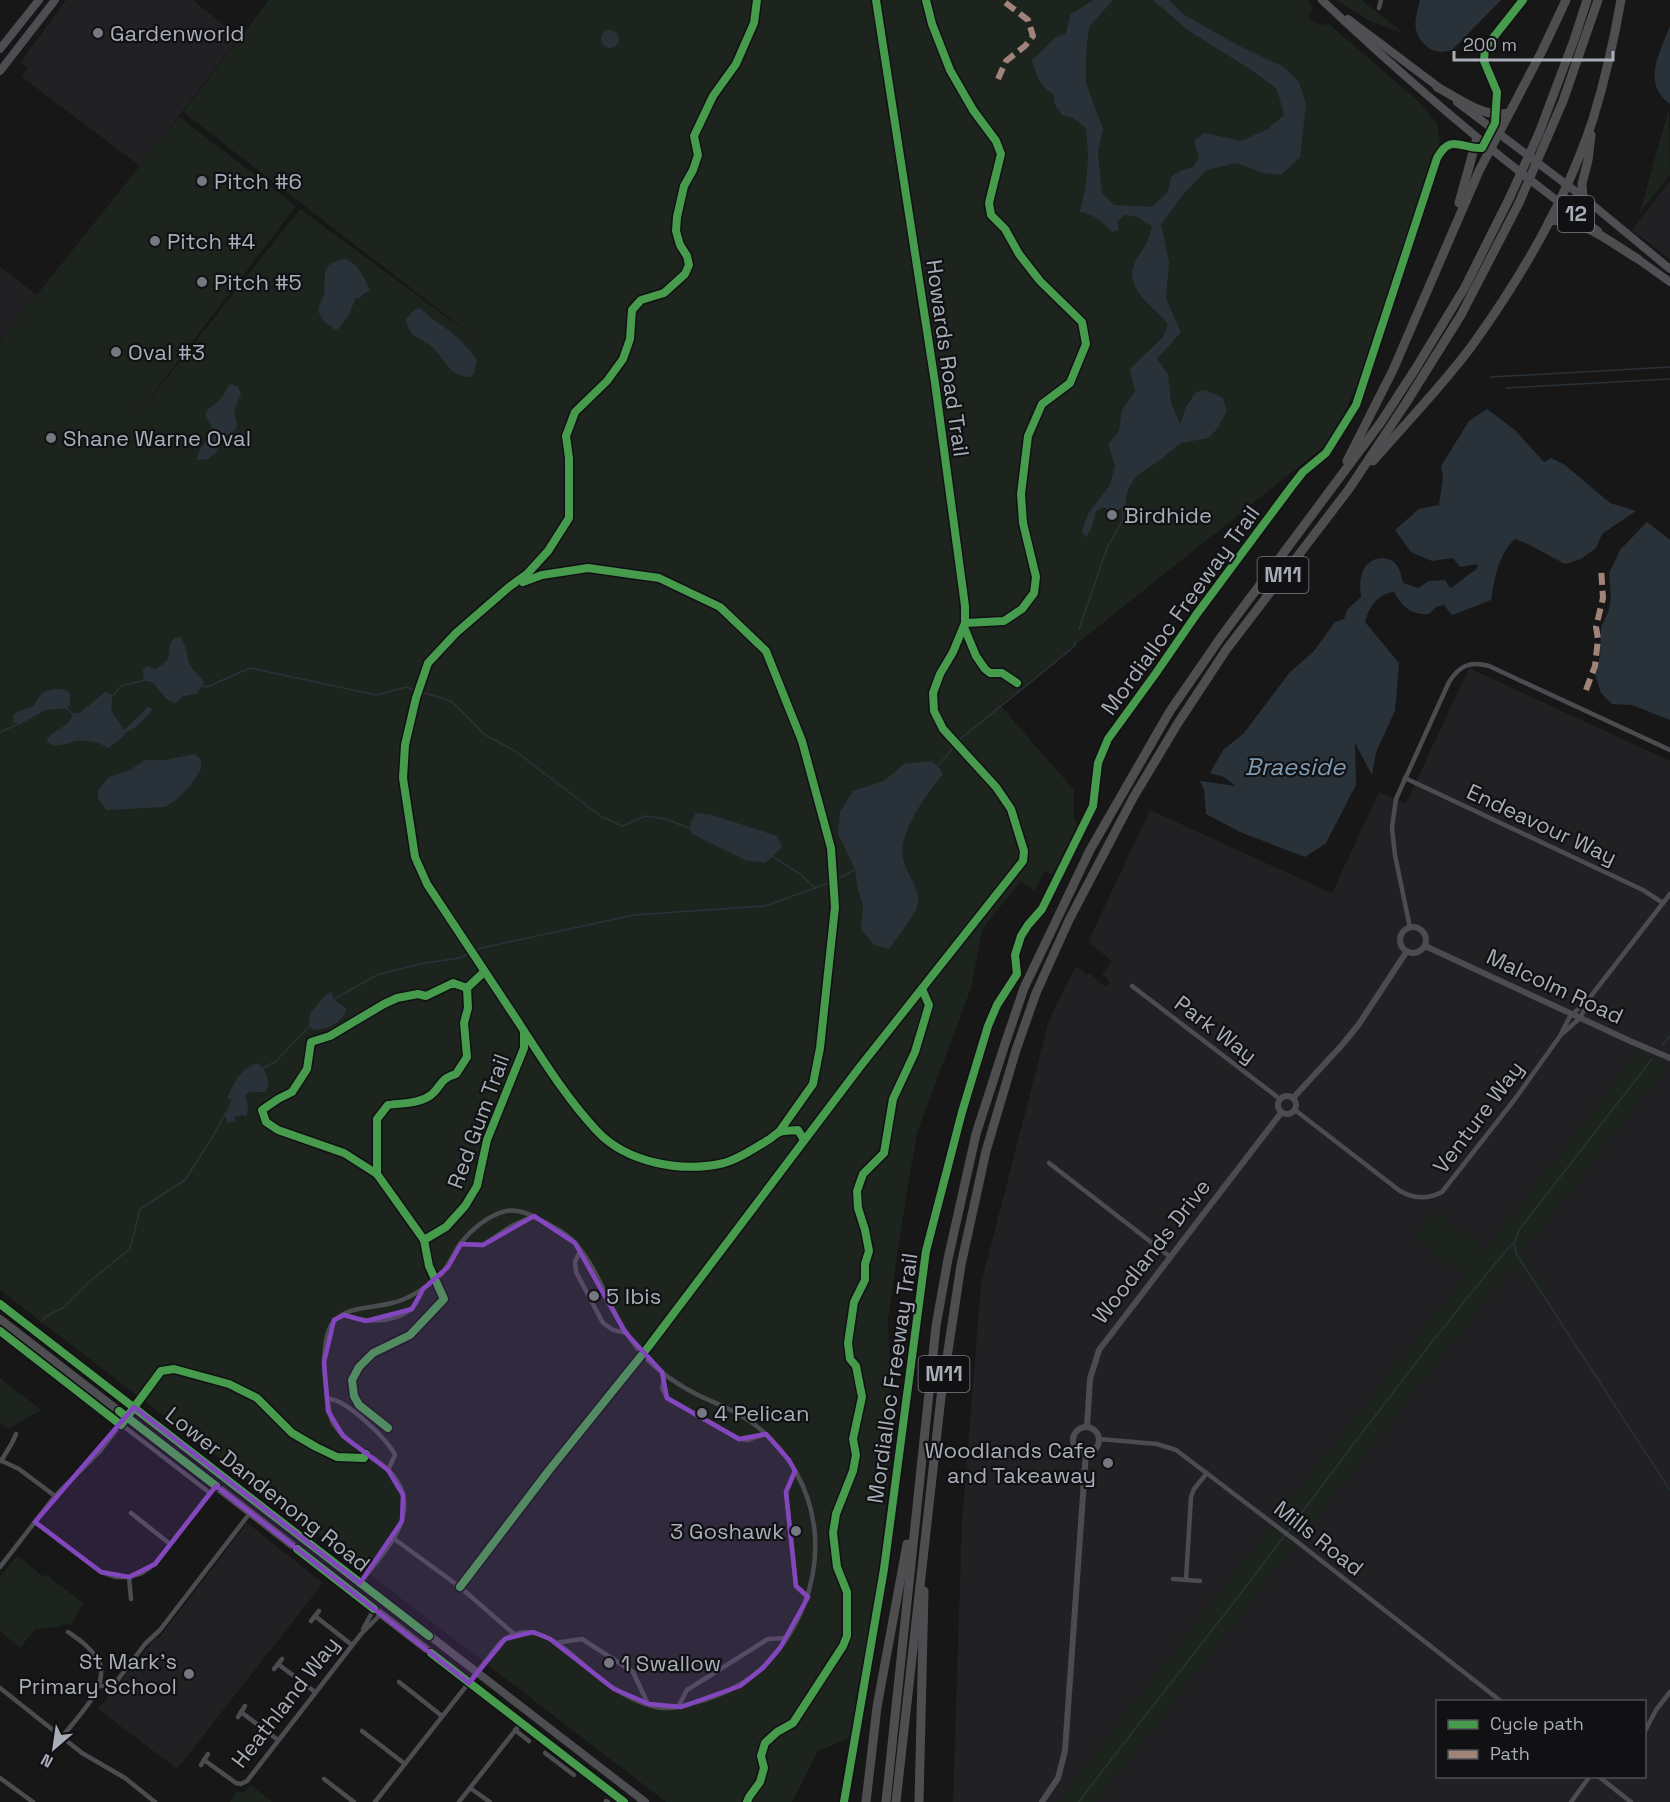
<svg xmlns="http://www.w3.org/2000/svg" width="1670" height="1802" font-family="'Space Grotesk',sans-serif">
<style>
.built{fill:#212123;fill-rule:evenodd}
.green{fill:#1d241e}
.water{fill:#2a3239}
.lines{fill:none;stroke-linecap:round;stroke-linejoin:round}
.stream{stroke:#2a3239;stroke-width:1.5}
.minor{stroke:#4b4c50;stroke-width:4.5}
.tertiary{stroke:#4b4c50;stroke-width:6}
.primary{stroke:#4d4f52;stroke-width:8}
.trunk{stroke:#4e4e52;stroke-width:8}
.motorway{stroke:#4e4e51;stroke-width:9}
.motorway-bridge{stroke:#4e4e51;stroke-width:9}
.quiet{stroke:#a18479;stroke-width:6;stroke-dasharray:12 6;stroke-linecap:butt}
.cycleway-casing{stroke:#111113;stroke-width:11}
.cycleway{stroke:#469c4c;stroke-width:8}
.marked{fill:#8446be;fill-opacity:0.2;stroke:#8446be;stroke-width:4.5;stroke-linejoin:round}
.poi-dot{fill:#757880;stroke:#111113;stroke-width:2}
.labels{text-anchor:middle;stroke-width:4.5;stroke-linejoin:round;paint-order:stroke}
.shield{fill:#111113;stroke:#7b7e86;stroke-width:1.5}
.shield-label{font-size:21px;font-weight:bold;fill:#a8adb8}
.poi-label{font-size:22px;fill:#a8adb8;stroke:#111113;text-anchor:start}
.street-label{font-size:22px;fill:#a8adb8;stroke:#111113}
.water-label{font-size:24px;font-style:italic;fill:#7f9bb3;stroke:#111113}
</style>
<rect width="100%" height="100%" fill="#171717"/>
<g class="built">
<path d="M66,0H193L239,38L140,166L22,77L27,68L20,63Z"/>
<path d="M1670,181V259L1632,230Z"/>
<path d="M0,267L37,295L0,340Z"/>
<path d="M1469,668L1670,761V1802H953L962,1521L981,1284L1049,1020L1076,966L1087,975L1089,973L1104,986L1110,984L1107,979L1102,974L1112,961L1088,942L1150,810L1332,893L1379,792L1406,803ZM1438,1702H1644V1776H1438Z"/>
<path d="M247,1523L323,1583L177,1769L98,1709L155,1639L159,1638Z"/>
</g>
<g class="green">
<path d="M269,0H1307L1310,2L1312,11L1308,17L1318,25L1329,24L1419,102L1437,123L1440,142L1369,358L1341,421L1326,445L1000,705L1074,790V820L1081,829L1063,855L1061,868L1053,875L1044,871L1034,891L1021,881L987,923L982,931L971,988L917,1133L906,1197L888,1318L892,1446L876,1603L850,1738L818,1751L792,1802H666L0,1290V341L179,117L296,206L131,423L300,209L482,343L183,112Z"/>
<path d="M1336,0H1361L1405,34L1368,20Z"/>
<path d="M1669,108L1670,175L1640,212Z"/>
<path d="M1639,1051L1669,1064L1522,1254L1552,1300L1511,1268L1301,1538L1276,1519L1464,1277L1414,1238L1435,1210L1486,1249Z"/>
<path d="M0,1378L41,1410L8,1429L0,1422Z"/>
<path d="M1271,1526L1295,1545L1097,1802H1057Z"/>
<path d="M17,1556L44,1577L47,1575L83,1603L71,1625L64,1624L59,1627L35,1629L20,1648L0,1631V1577Z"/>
<path d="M251,1785L272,1802H230L236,1792L243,1793Z"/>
</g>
<g class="water">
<path d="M1093,0H1113L1089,27L1086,54V83L1103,129L1098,153L1102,193L1114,205L1152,207L1168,192L1171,177L1182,170L1193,167L1199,158L1194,141L1204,133L1241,141L1268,129L1284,115L1277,89L1250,69L1189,31L1153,0H1169L1183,14L1237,45L1284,67L1299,82L1306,105L1300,157L1281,175L1263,173L1237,163L1206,170L1181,197L1161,225L1169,262L1166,299L1181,332L1157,359L1168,374L1171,403L1180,424L1186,407L1196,392L1206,390L1223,398L1227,411L1217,429L1208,438L1181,443L1160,460L1135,477L1127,492L1125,507L1114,511L1103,507L1096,511L1091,529L1086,538L1082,531L1088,514L1110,485L1115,465L1108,444L1119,431L1122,410L1135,391L1130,369L1163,337L1168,324C1153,306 1121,287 1136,260C1144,247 1149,242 1152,226L1137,217L1125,215L1117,222L1119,230L1112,232C1103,222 1094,214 1080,212C1087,185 1091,155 1085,127L1073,118L1062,115L1054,103V95C1040,85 1036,76 1032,60L1055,38L1066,33L1070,15Z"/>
<path d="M1420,0H1501L1453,49C1438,57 1420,47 1416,29C1414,20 1418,9 1420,0Z"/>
<path d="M1670,26V104C1641,83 1660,53 1670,26Z"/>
<circle cx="610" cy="39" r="9"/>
<path d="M345,259C359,264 364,278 370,291L363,294L360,298H355C353,308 344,325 336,330C330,326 322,321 319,313C317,306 322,301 324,295C327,276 318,263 345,259Z"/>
<path d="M419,308C426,312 428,316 434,320C451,331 465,343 477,360L474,373L470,377C448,377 445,357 431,346C418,336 410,338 406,320L411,313Z"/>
<path d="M232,384L238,387L241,394L234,410L237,425L235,430L223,440L216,453L207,459L197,460L199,452L213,429L205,414C209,407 215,405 220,400C225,394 225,388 232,384Z"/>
<path d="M1487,409L1515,430L1544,462L1551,458L1565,465L1610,503L1636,511L1602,534L1596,548L1581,559L1565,564L1528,544L1515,539C1498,555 1495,577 1491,600L1452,615L1444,605L1436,607L1429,614C1410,615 1403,607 1394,592C1377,594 1369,607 1365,622L1399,663L1395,711L1376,752L1372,775L1355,743L1356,785L1326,843L1305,857L1240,832L1206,814L1204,789L1200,781L1236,786L1224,777L1210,773L1223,750L1244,733L1290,672L1314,651L1335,622L1344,619L1347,610L1361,597C1360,587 1359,578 1364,569C1372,555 1392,554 1399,569C1401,573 1402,579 1403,583L1418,588L1429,581L1445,580L1450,588C1460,583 1466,575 1476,570L1478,564L1460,567L1453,558L1432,561L1411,552L1395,530L1419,509L1439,505L1443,477L1441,466L1469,421Z"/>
<path d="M1647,522L1670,540V720L1632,705L1612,704L1601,693L1595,674L1600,656L1601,628L1609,610L1611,596L1609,573L1620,550Z"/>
<path d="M180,637C188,645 185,657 191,666C195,673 201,676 204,683L196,694L183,696L175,703C160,700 158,679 144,681L143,670L147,666L156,669C171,658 168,662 170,644L174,638Z"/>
<path d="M62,689L70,693V704L67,708L46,710L20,724L13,722V716L17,712L34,706C42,691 45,689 62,689Z"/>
<path d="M105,692L113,695C108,715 115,714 124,730L148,707L152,709L151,712L135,728L125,733L122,738L108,748C101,742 83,739 75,741C65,744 56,749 47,742C49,729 71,729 72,714L81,712Z"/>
<path d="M195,754L201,760V769L191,785L177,799L165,807L106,810L98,798V790L109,777L130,770L145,760H165Z"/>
<path d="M931,761L938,766L943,774C927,794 898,831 903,859C906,874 923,891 917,907C915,915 895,940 889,949L874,945L861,929L863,906L857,886L855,869L838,834L840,812L853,791L884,781L904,764Z"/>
<path d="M696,813L712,815L777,836L782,847L765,863L745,860L692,834L690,824Z"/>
<path d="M332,991L333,999L347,1009C341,1024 328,1029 313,1030L309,1026L310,1013L325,996Z"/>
<path d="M258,1063C266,1071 272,1082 265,1092H250L245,1095L248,1105L247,1116L241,1115L235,1117V1121L227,1123L225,1115L230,1109L231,1100L227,1098C235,1082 239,1069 258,1063Z"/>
</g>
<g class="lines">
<g class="stream">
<path d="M1491,377L1670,367"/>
<path d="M1506,388L1670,379"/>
<path d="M1079,629L1107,548L1123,519L1122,509"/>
<path d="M203,686L207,687L250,668L376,695L406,687L451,701L485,735L515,751L602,817L622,826L645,816L666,819L691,829"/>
<path d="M114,695L121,686L146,680"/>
<path d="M65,707L73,714"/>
<path d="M0,732L21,723"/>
<path d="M959,740L1075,646V642"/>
<path d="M939,765L955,745"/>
<path d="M772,856L800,874L816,889"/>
<path d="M837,879L855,870"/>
<path d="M334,999L377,975L419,964L460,958L481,948L634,915L765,906L831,882"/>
<path d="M1662,1046L1670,1036"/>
<path d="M1652,1059L1519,1230L1514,1243L1517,1255L1670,1490"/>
<path d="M261,1069L275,1062L309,1027"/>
<path d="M41,1322L45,1317L64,1307L89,1282L130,1249L140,1209L185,1180L213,1136L232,1101"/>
<path d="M1079,1802C1138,1723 1201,1646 1260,1568C1342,1460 1422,1351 1509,1247L1514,1243"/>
</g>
<g class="minor">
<path d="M1379,8L1381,0"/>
<path d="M1405,778L1643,890L1663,903"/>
<path d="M1410,928L1395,855L1392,828L1396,799L1449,682C1460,665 1470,661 1489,666L1670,750"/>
<path d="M1132,986L1280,1099"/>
<path d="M1562,1034L1580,1018L1590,999"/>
<path d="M1295,1110L1400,1191C1414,1199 1427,1200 1442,1192L1515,1099L1560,1036L1569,1018L1591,996L1670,894"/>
<path d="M1049,1163L1169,1256"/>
<path d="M461,1244L483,1245L513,1225L534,1216"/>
<path d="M580,1251L575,1262L576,1272L603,1323L613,1330L627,1333"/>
<path d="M345,1315C364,1323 393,1323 410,1310C416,1305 420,1296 423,1289"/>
<path d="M0,1331L210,1493"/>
<path d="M662,1372L664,1380L662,1388L667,1398L739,1439L747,1440L766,1434"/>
<path d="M329,1399C347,1400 387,1439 395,1455L388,1470"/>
<path d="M1099,1439L1157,1444L1176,1450L1300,1544L1502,1702"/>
<path d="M0,1460L19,1469L55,1496"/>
<path d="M1,1461L12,1443L16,1434"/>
<path d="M795,1471L786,1492L796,1586L808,1597"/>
<path d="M131,1513L170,1544"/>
<path d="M35,1522L101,1572L115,1577H129L142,1573L155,1564L210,1493"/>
<path d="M393,1538L460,1587L514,1634"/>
<path d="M0,1567L55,1496L99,1452L134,1407"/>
<path d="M129,1577L131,1599"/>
<path d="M1173,1579L1200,1581"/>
<path d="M1186,1580L1191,1497L1194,1489L1207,1473"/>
<path d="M361,1582C379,1557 411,1528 403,1494C394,1460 350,1451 333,1423C328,1415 324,1371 324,1359C325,1346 326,1328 336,1319C351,1306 374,1308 392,1303C406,1300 418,1292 430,1284C446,1274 450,1259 460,1244C471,1230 488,1215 506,1211C519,1209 529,1214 540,1220C553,1226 567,1233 576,1244C604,1277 613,1323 643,1355C659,1372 681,1387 702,1397C717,1404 733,1410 747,1419C833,1479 836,1591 766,1664C749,1682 727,1693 704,1700C690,1704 677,1709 662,1708C647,1706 628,1697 615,1689C581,1670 541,1607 500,1643L375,1802"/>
<path d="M315,1616L352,1645"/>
<path d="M311,1621L319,1611"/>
<path d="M363,1629L374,1609"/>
<path d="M555,1643L582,1639L633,1672L648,1704"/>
<path d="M278,1664L315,1692"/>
<path d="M274,1669L282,1659"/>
<path d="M399,1682L442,1716"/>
<path d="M100,1686H113L145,1644L160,1630L250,1513"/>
<path d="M0,1688L82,1753L125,1778L155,1802"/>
<path d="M678,1707L687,1690L768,1639L786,1638"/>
<path d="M241,1712L278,1740"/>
<path d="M238,1717L245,1706"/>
<path d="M515,1730L529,1741"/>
<path d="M362,1731L405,1764"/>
<path d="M1644,1733L1656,1710L1670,1692"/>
<path d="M62,1737C77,1717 115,1682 96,1657C89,1646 78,1639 68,1632"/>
<path d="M545,1753L574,1775"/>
<path d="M204,1760L236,1783L241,1784L247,1781L361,1634L381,1614"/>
<path d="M201,1765L208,1754"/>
<path d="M1598,1776L1631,1802"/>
<path d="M0,1778L33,1802"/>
<path d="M324,1779L354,1802"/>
<path d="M470,1788L490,1802"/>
<path d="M606,1801L608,1802"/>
<path d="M459,1802L521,1723"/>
<path d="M1571,1802L1590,1776"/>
</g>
<g class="tertiary">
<circle cx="1413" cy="940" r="13"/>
<path d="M1425,946L1630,1041L1670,1058"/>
<circle cx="1287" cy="1105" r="9"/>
<path d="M1293,1098L1342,1045L1359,1024L1407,951"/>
<path d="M1087,1427L1090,1379L1099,1350L1281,1113"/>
<circle cx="1086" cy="1440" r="13"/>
<path d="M1042,1802L1058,1778L1065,1751L1086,1452"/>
</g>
<g class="primary">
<path d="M1322,0C1410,83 1500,160 1598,231"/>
<path d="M1348,19L1441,89"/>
<path d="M1457,102L1583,197L1670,269"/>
<path d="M1635,257L1670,282"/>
</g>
<g class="trunk">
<path d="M0,49L39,0"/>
<path d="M0,71L55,0"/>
<path d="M0,1304L645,1802"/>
<path d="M0,1319L624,1802"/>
</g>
<g class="motorway">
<path d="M1437,87C1458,98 1484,119 1509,113"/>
<path d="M1539,133L1574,40L1587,0"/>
<path d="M1547,138L1563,101L1598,0"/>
<path d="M1583,197L1582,184L1588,160L1591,135"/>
<path d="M1459,203L1477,138"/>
<path d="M1549,221C1581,217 1611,243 1638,259"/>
<path d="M1347,461L1393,370L1479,171L1542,51L1566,0"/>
<path d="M1373,461C1406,423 1441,387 1471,347C1521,278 1566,201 1593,119C1605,80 1614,40 1621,0"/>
<path d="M866,1802L877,1707L907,1544"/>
<path d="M886,1802L936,1326L948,1259L976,1134L1005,1044L1024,988L1090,850L1170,711L1221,637L1381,422L1416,368L1465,287L1510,197"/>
<path d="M896,1802L941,1397L961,1265L986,1151L1016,1050L1036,993L1069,920L1133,798L1178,723L1226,650L1349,489L1406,403L1461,315L1519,203"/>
<path d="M919,1802L924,1591"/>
</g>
<g class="motorway-bridge">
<path d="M1510,197L1539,133"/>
<path d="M1519,203L1547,138"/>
</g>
<g class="quiet">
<path d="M998,79L1006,61L1025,46L1033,36L1028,20L1002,0"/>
<path d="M1586,690L1595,666L1598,639L1596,627L1603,598L1601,568"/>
</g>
<g class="cycleway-casing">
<g id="cycleway">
<path d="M926,0L932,24L950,70L973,110L996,141L1001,154L989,203L991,215L1005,229L1019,254L1040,281L1082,322L1086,344L1070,383L1042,404L1028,436L1021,494L1023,523L1036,577L1034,593L1022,609L1004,621L965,623"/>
<path d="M523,582L542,575L588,568L659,578L720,607L766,651L802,741L831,848L835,907L820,1048L813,1084L779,1132"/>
<path d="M964,627L976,656L985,669L990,673H1002L1017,683"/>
<path d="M524,1031C546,1065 569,1101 597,1131C627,1163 682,1173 724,1163C739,1159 755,1148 768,1140C772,1138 776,1133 780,1132C785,1130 793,1131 798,1130L804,1140"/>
<path d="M377,1174V1119L388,1105C401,1103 419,1104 431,1095C442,1086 439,1079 456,1074L467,1057L464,1023L468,1008L467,988"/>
<path d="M424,1240L377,1174L344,1153L278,1130L266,1122L262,1110L278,1099L292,1092L307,1069L311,1042L330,1036L384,1004L397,998L418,994L426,996L453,983L467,988L484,972"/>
<path d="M0,1304L429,1636"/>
<path d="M0,1331L121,1425L161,1371L174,1369L229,1384L257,1398L292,1433L316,1447L337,1457L364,1458L366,1454"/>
<path d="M119,1411L216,1486"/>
<path d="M388,1428L359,1405L354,1396L352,1380L359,1367L373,1353L410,1335L444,1299L429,1266L424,1240L446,1227L465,1206L477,1186L487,1140L524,1048V1031L519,1023L427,884L415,857L403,778L405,745L416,698L428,663L456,633L509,587L527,574L548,551L569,518V458L566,436L575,412L607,381L623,359L630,339L632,310L641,300L664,293L685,274L689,265L687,256L680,245L676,231L677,217L684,186L693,170L698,155L694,136L713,96L736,64L754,23L757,0"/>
<path d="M297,1549L374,1609"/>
<path d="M460,1587L550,1469L649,1346L859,1068L1023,861L1024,851L1011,809L996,787L943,729L934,711L933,693L940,674L953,652L965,623V606L935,383L876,0"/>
<path d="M431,1653L624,1802"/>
<path d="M747,1802L749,1797L760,1782L764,1768L761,1756L765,1743L777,1732L793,1723L843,1646L847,1636V1592L837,1567L833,1533L836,1514L853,1471L856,1455L853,1439L862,1397L856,1366L850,1359L848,1343L854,1302L865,1280V1264L869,1251L865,1230L858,1208L857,1191L863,1174L884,1153L893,1099L915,1052L929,1005L922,989"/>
<path d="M844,1802L884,1569L926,1251L962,1112L988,1026L997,1005L1017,974L1015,955L1021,936L1028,925L1042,909L1093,806L1098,763L1108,739L1156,673L1196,615L1292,486L1303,472L1326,453L1356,405L1437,158C1451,133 1461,149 1482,148L1495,123L1497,92L1484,61L1485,48L1523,0"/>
</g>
</g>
<use href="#cycleway" class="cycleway"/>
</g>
<path class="marked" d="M534,1216L575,1243L625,1332L662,1372L667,1398L739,1439L766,1434L789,1460L795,1471L786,1492L796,1586L808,1597L780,1648L763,1668L740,1686L681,1707L649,1704L614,1689L550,1639L533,1632L505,1639L469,1683L216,1486L155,1564L129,1577L101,1572L35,1522L134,1407L360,1583L402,1521L403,1495L388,1470L343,1436L328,1411L324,1362L334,1320L344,1315L366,1321L412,1309L423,1289L448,1267L461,1244L483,1245Z"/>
<g class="poi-dot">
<circle cx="98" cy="33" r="6"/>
<circle cx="202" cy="181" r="6"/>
<circle cx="155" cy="241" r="6"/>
<circle cx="202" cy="282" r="6"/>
<circle cx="116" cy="352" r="6"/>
<circle cx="51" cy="438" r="6"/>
<circle cx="1112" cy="515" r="6"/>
<circle cx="594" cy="1296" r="6"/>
<circle cx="702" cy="1413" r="6"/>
<circle cx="1108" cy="1463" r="6"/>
<circle cx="796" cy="1531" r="6"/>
<circle cx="609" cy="1663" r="6"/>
<circle cx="189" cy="1674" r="6"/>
</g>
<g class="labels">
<g class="shield">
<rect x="1558" y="196" width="36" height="36" rx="4.5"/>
<rect x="1257.5" y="557" width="51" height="36" rx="4.5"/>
<rect x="918.5" y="1356" width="51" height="36" rx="4.5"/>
</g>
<g class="shield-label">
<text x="1576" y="221">12</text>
<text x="1283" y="582">M11</text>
<text x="944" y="1381">M11</text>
</g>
<g class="poi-label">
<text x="110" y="41">Gardenworld</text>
<text x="214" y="189">Pitch #6</text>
<text x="167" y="249">Pitch #4</text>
<text x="214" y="290">Pitch #5</text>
<text x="128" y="360">Oval #3</text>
<text x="63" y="446">Shane Warne Oval</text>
<text x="1124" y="523">Birdhide</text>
<text x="606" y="1304">5 Ibis</text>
<text x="714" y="1421">4 Pelican</text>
<text x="1096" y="1458" text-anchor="end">Woodlands Cafe<tspan x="1096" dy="25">and Takeaway</tspan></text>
<text x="784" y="1539" text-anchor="end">3 Goshawk</text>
<text x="177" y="1669" text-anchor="end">St Mark's<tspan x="177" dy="25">Primary School</tspan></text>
<text x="621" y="1671">1 Swallow</text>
</g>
<g class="street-label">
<text transform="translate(948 358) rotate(82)" y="8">Howards Road Trail</text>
<text transform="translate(1180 610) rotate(-54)" y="8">Mordialloc Freeway Trail</text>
<text transform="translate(1542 824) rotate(25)" y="8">Endeavour Way</text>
<text transform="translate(1555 986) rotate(25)" y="8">Malcolm Road</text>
<text transform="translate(1216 1029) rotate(37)" y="8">Park Way</text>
<text transform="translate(1478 1117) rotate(-53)" y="8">Venture Way</text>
<text transform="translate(478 1121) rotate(-70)" y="8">Red Gum Trail</text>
<text transform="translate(1151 1251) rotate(-52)" y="8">Woodlands Drive</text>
<text transform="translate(892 1378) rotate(-82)" y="8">Mordialloc Freeway Trail</text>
<text transform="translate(268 1489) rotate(38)" y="8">Lower Dandenong Road</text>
<text transform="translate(1319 1538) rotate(38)" y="8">Mills Road</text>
<text transform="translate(285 1702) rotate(-52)" y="8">Heathland Way</text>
</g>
<g class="water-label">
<text x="1295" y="775">Braeside</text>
</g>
</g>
<rect x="1436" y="1700" width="210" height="78" fill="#111113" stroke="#4d4f55" stroke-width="1.5"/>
<rect x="1448" y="1720" width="30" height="9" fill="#469c4c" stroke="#4d4f55" stroke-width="1.5"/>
<text x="1490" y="1730" font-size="18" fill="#a8adb8">Cycle path</text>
<rect x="1448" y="1750" width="30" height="9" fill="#a18479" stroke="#4d4f55" stroke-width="1.5"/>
<text x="1490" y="1760" font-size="18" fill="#a8adb8">Path</text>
<g transform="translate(54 1748) rotate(209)" stroke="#111113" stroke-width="4.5" paint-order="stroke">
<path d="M0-4.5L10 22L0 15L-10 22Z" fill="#a8adb8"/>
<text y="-9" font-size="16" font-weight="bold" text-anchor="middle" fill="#a8adb8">N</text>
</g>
<path d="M1454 51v9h159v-9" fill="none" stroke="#a8adb8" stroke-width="3"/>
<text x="1463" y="51" font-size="18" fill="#a8adb8" stroke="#111113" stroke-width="4.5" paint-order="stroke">200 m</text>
</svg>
